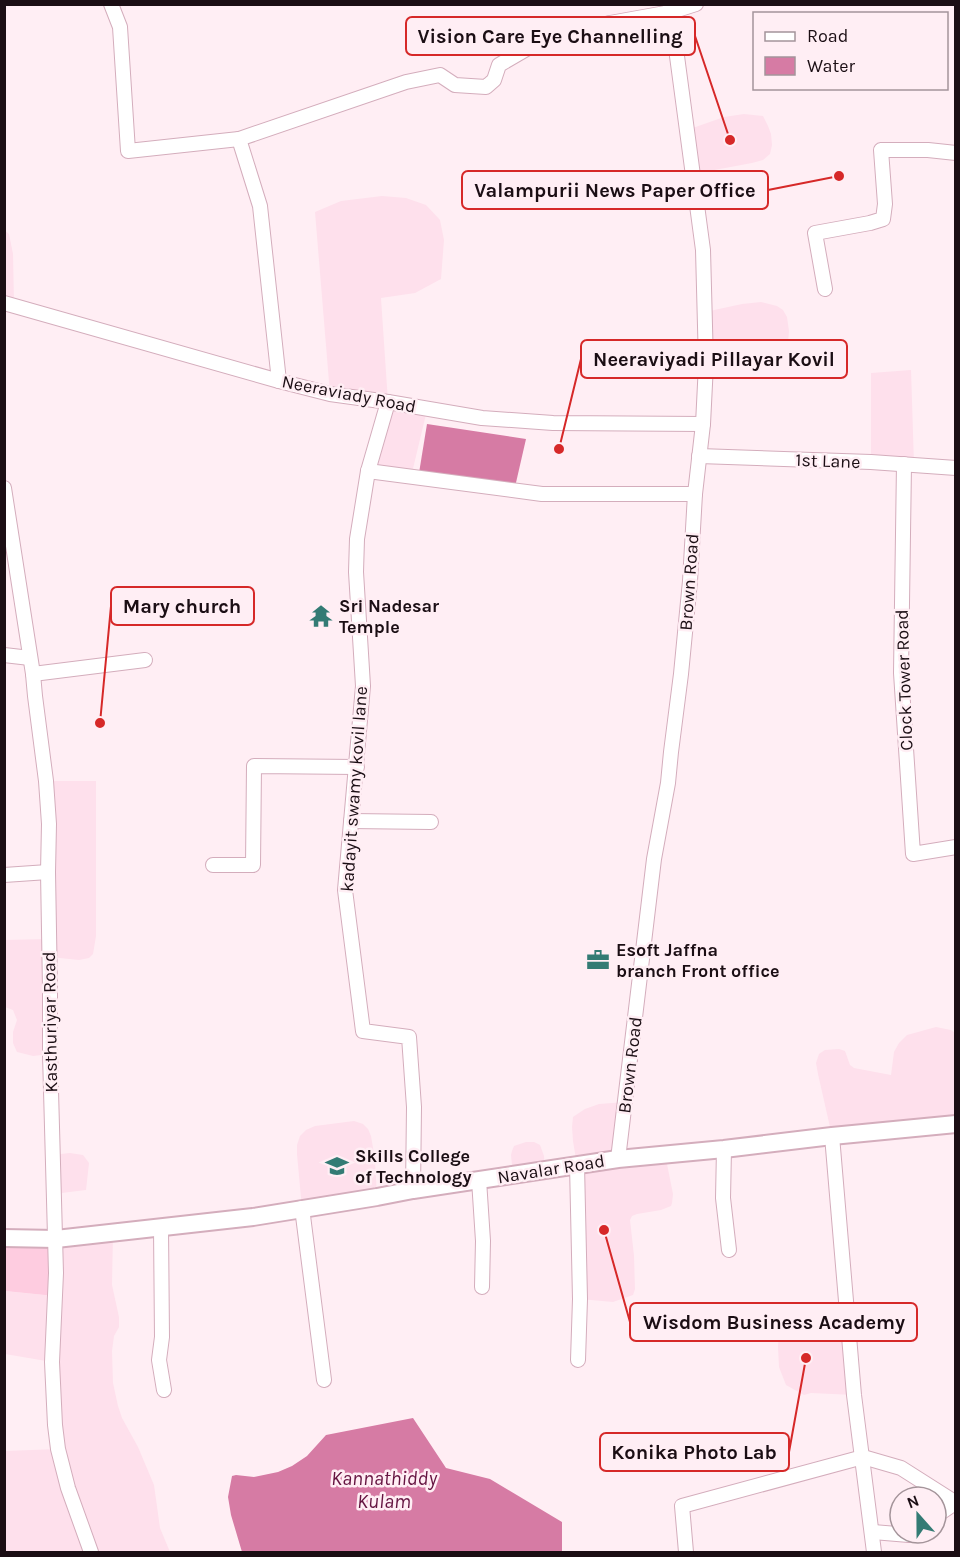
<svg xmlns="http://www.w3.org/2000/svg" width="960" height="1557" font-family="Karla,sans-serif">
<style>
.built{fill:#fee0ec}
.green{fill:#fecce0}
.water{fill:#d67ba4}
.lines{fill:none;stroke-linecap:round;stroke-linejoin:round}
.minor-casing{stroke:#d4adbc;stroke-width:16}
.tertiary-casing{stroke:#d4adbc;stroke-width:20}
.minor{stroke:#fff;stroke-width:14}
.tertiary{stroke:#fff;stroke-width:16}
.labels{text-anchor:middle;stroke-width:5;stroke-linejoin:round;paint-order:stroke}
.street-label{font-size:18px;fill:#1b0e14;stroke:#ffeef4}
.poi-label{font-size:18px;font-weight:bold;fill:#1b0e14;stroke:#ffeef4;text-anchor:start}
.water-label{font-size:20px;font-style:italic;fill:#651340;stroke:#ffeef4}
.leader{fill:none;stroke:#d62828;stroke-width:2}
.callout-dot{fill:#d62828;stroke:#ffeef4;stroke-width:2}
.callout{fill:#ffeef4;stroke:#d62828;stroke-width:2}
.callout-label{font-size:20px;text-anchor:middle;font-weight:bold;fill:#1b0e14}
</style>
<rect width="100%" height="100%" fill="#ffeef4"/>
<g class="built">
<path d="M744,114L763,116L768,126L771,134L772,145L770,154L763,160L752,163L693,174L687,130L724,117Z"/>
<path d="M382,196L406,198L426,205L440,220L444,240L441,279L415,293L381,298L388,402L427,410L411,477L368,471L388,402L330,394L315,212L341,201Z"/>
<path d="M4,230L9,234L13,254L14,305L5,303Z"/>
<path d="M761,302L777,306L783,310L787,317L789,331L788,343L778,358L763,364L743,362L706,364L705,312L742,304Z"/>
<path d="M911,370L914,465L871,462V373Z"/>
<path d="M46,781H96V936L93,954L89,958L79,960L50,957V1054L33,1056L17,1052L13,1043V1032L17,1020L13,1010L5,1007L4,940L48,939Z"/>
<path d="M936,1027L951,1030L955,1033V1124L832,1136L818,1074L816,1063L819,1054L825,1050L839,1049L845,1051L850,1065L854,1068L891,1075L894,1052L899,1043L907,1035Z"/>
<path d="M625,1102L618,1159L665,1154L673,1194L672,1203L671,1206L661,1210L637,1214L632,1216L630,1220L634,1256L635,1289L633,1295L613,1302L580,1299L577,1165L573,1141L572,1127L573,1117L585,1109L599,1104Z"/>
<path d="M354,1121L363,1124L368,1129L371,1136L375,1160L377,1197L302,1208L297,1154V1145L300,1136L306,1130L315,1126Z"/>
<path d="M526,1142H534L540,1145L544,1156L545,1170L513,1175L511,1155L512,1151L514,1146Z"/>
<path d="M70,1153L83,1155L89,1163L86,1190L54,1194L52,1155Z"/>
<path d="M113,1233L112,1285L119,1317V1327L114,1336L112,1351L113,1383L118,1406L122,1418L138,1447L154,1485L160,1528L170,1552H5V1451L58,1449L52,1362L5,1354L4,1291L55,1296L56,1239Z"/>
<path d="M847,1311L854,1395L811,1393L804,1395L786,1385L779,1367L778,1347L779,1329L790,1322L819,1314Z"/>
</g>
<path class="green" d="M5,1238L56,1239L55,1296L5,1291Z"/>
<g class="water">
<path d="M427,424L526,439L515,487L419,473Z"/>
<path d="M413,1418L446,1468L490,1479L562,1522V1552H242L231,1515L228,1497L232,1476L236,1475L254,1477L278,1472L292,1466L307,1456L326,1435Z"/>
</g>
<g class="lines">
<g class="minor-casing">
<g id="minor">
<path d="M111,4L120,27L128,151L239,139L406,82L440,75L455,85L486,87L494,80L499,65L535,44L610,23L671,12L696,4"/>
<path d="M239,139L260,206L279,381"/>
<path d="M825,289L815,233L870,223L883,219L885,204L881,150H928L956,153"/>
<path d="M4,303L279,381L330,394L388,402L482,418L553,423L703,424"/>
<path d="M388,402L368,471L357,539L356,572L363,686L345,890L363,1031L409,1037L414,1107L413,1190"/>
<path d="M699,456L871,462L956,468"/>
<path d="M904,464L901,673L913,854L956,847"/>
<path d="M368,471L542,494H695"/>
<path d="M4,488L33,674L35,696L46,781L49,824L48,872L50,989V1054L56,1273L52,1362L55,1425L58,1449L68,1488L91,1552"/>
<path d="M4,655L30,658"/>
<path d="M33,674L145,660"/>
<path d="M351,821L431,822"/>
<path d="M213,865H253L254,766L357,767"/>
<path d="M4,875L48,872"/>
<path d="M832,1136L854,1395L874,1552"/>
<path d="M724,1149L723,1198L729,1250"/>
<path d="M618,1159L654,859L668,783L671,752L681,674L690,581L695,494L703,424L706,364L703,250L670,4"/>
<path d="M577,1165L580,1299L578,1360"/>
<path d="M479,1180L483,1241L482,1287"/>
<path d="M302,1208L324,1380"/>
<path d="M161,1228L162,1337L159,1360L164,1390"/>
<path d="M936,1516L955,1503"/>
<path d="M873,1532L909,1535L911,1533"/>
<path d="M686,1552L682,1506L863,1457L901,1468L956,1503"/>
</g>
</g>
<g class="tertiary-casing">
<path id="tertiary" d="M4,1238L56,1239L253,1217L377,1197L413,1190L618,1159L724,1149L832,1136L956,1124"/>
</g>
<use href="#minor" class="minor"/>
<use href="#tertiary" class="tertiary"/>
</g>
<defs>
<g id="temple-bare" transform="scale(1.8)"><path d="M0-6L5-2H3V0L6.5 2.5H4V6H1.5V3h-3V6H-4V2.5H-6.5L-3 0V-2H-5Z" fill="#337b74" stroke="#ffeef4" stroke-width="2.5" paint-order="stroke"/></g>
<g id="office-bare" transform="scale(1.8)"><path d="M-6-3h4V-5.5h4V-3h4V5H-6ZM-1-4.5V-3h2v-1.5ZM-6 0V1H6V0Z" fill="#337b74" stroke="#ffeef4" stroke-width="2.5" paint-order="stroke"/></g>
<g id="university-bare" transform="scale(1.8)"><path d="M0-5L7-2L0 1L-7-2ZM-4 1L0 2.5L4 1V4Q0 6-4 4Z" fill="#337b74" stroke="#ffeef4" stroke-width="2.5" paint-order="stroke"/></g>
</defs>
<g fill-rule="evenodd">
<use href="#temple-bare" x="321" y="616"/>
<use href="#office-bare" x="598" y="960"/>
<use href="#university-bare" x="337" y="1166"/>
</g>
<g class="labels">
<g class="street-label">
<text transform="translate(349 394) rotate(11)" y="6">Neeraviady Road</text>
<text transform="translate(828 461) rotate(2)" y="6">1st Lane</text>
<text transform="translate(689 582) rotate(-86)" y="6">Brown Road</text>
<text transform="translate(904 680) rotate(-92)" y="6">Clock Tower Road</text>
<text transform="translate(354 789) rotate(-86)" y="6">kadayit swamy kovil lane</text>
<text transform="translate(50 1022) rotate(-91)" y="6">Kasthuriyar Road</text>
<text transform="translate(630 1065) rotate(-83)" y="6">Brown Road</text>
<text transform="translate(551 1169) rotate(-9)" y="6">Navalar Road</text>
</g>
<g class="poi-label">
<text x="339" y="612">Sri Nadesar<tspan x="339" dy="21">Temple</tspan></text>
<text x="616" y="956">Esoft Jaffna<tspan x="616" dy="21">branch Front office</tspan></text>
<text x="355" y="1162">Skills College<tspan x="355" dy="21">of Technology</tspan></text>
</g>
<g class="water-label">
<text x="384" y="1485">Kannathiddy<tspan x="384" dy="23">Kulam</tspan></text>
</g>
</g>
<path class="leader" d="M730 140L695 36M839 176L768 190M559 449L581 359M100 723L111 606M604 1230L630 1322M806 1358L789 1452"/>
<g class="callout-dot">
<circle cx="730" cy="140" r="6"/>
<circle cx="839" cy="176" r="6"/>
<circle cx="559" cy="449" r="6"/>
<circle cx="100" cy="723" r="6"/>
<circle cx="604" cy="1230" r="6"/>
<circle cx="806" cy="1358" r="6"/>
</g>
<g class="callout">
<rect x="406" y="17" width="289" height="38" rx="6"/>
<rect x="462" y="171" width="306" height="38" rx="6"/>
<rect x="581" y="340" width="266" height="38" rx="6"/>
<rect x="111" y="587" width="143" height="38" rx="6"/>
<rect x="630" y="1303" width="287" height="38" rx="6"/>
<rect x="600" y="1433" width="189" height="38" rx="6"/>
</g>
<g class="callout-label">
<text x="550" y="43">Vision Care Eye Channelling</text>
<text x="615" y="197">Valampurii News Paper Office</text>
<text x="714" y="366">Neeraviyadi Pillayar Kovil</text>
<text x="182" y="613">Mary church</text>
<text x="774" y="1329">Wisdom Business Academy</text>
<text x="694" y="1459">Konika Photo Lab</text>
</g>
<rect width="960" height="1557" fill="none" stroke="#1b0e14" stroke-width="12"/>
<rect x="753" y="12" width="195" height="78" fill="#ffeef4" stroke="#a4949a" stroke-width="1.5"/>
<rect x="765" y="32" width="30" height="9" fill="#ffffff" stroke="#a4949a" stroke-width="1.5"/>
<text x="807" y="42" font-size="18" fill="#1b0e14">Road</text>
<rect x="765" y="57" width="30" height="18" fill="#d67ba4" stroke="#a4949a" stroke-width="1.5"/>
<text x="807" y="72" font-size="18" fill="#1b0e14">Water</text>
<g transform="translate(918 1515) rotate(339)"><circle r="28" fill="#ffeef4" stroke="#a4949a" stroke-width="1.5"/>
<path d="M0-4.5L10 22L0 15L-10 22Z" fill="#337b74"/>
<text y="-9" font-size="16" font-weight="bold" text-anchor="middle" fill="#1b0e14">N</text>
</g>
</svg>
